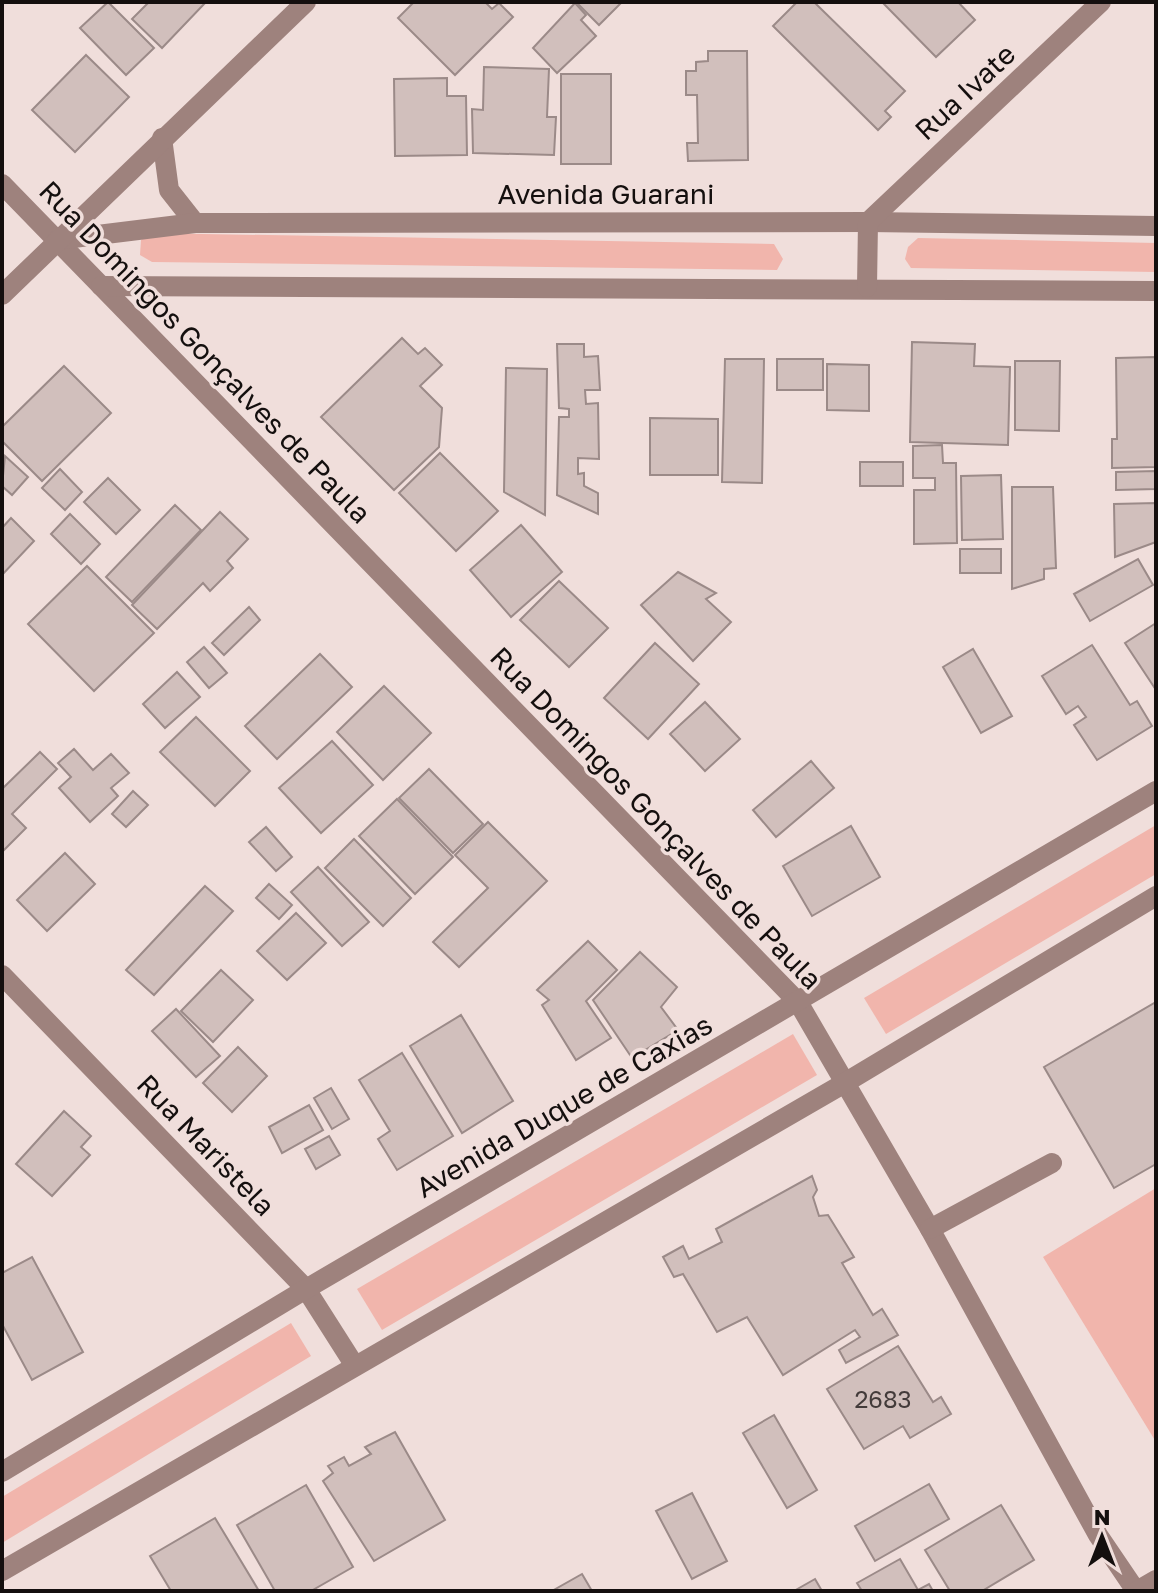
<svg xmlns="http://www.w3.org/2000/svg" width="1158" height="1593" font-family="'Golos Text',sans-serif">
<style>
.green{fill:#f1b5ac}
.building{fill:#d1bfbc;stroke:#9b8a88;stroke-width:2}
.lines{fill:none;stroke-linecap:round;stroke-linejoin:round}
.minor{stroke:#9e827d;stroke-width:20}
.labels{text-anchor:middle;stroke-width:7;stroke-linejoin:round;paint-order:stroke}
.number-label{font-size:24px;fill:#433b3a}
.street-label{font-size:28px;fill:#140f0e;stroke:#f0dedb}
</style>
<rect width="100%" height="100%" fill="#f0dedb"/>
<g class="green">
<path d="M149,233L774,244L783,259L777,270L152,262L140,255L141,240Z"/>
<path d="M918,238L1156,243V272L911,268L905,259L908,247Z"/>
<path d="M1156,825V874L886,1034L864,998Z"/>
<path d="M793,1034L817,1075L382,1330L357,1289Z"/>
<path d="M1156,1188V1442L1043,1257Z"/>
<path d="M291,1323L311,1356L2,1543V1497Z"/>
</g>
<g class="building">
<path d="M108,2L154,48L126,75L80,28Z"/>
<path d="M149,2H206L162,48L132,19Z"/>
<path d="M414,2H485L492,9L499,3L513,17L455,75L398,18Z"/>
<path d="M576,2H622L599,25Z"/>
<path d="M797,2H814L905,91L885,111L891,117L878,130L773,26Z"/>
<path d="M882,2H958L975,20L936,57Z"/>
<path d="M575,3L586,15L581,20L596,36L557,73L533,48Z"/>
<path d="M708,51H747L748,160L688,161L687,143H698L697,95H686V71H696V62L708,61Z"/>
<path d="M86,55L129,97L75,152L32,110Z"/>
<path d="M484,67L549,69L547,117H556L554,155L473,153L472,109L483,110Z"/>
<rect x="561" y="74" width="50" height="90"/>
<path d="M447,78V96H466L467,155L395,156L394,79Z"/>
<path d="M402,338L418,354L425,348L442,365L420,386L442,408L439,447L394,490L321,417Z"/>
<path d="M912,342L975,344L974,366L1010,367L1008,445L910,442Z"/>
<path d="M557,344H584V357L598,356L600,390H585L586,404L598,403L599,459L578,458V474L584,473V486L598,493V514L557,495L559,417H569V409L559,408Z"/>
<path d="M1156,357V467L1112,468V439H1117L1116,358Z"/>
<path d="M725,359H764L762,483L722,482Z"/>
<rect x="777" y="359" width="46" height="31"/>
<path d="M1015,361H1060L1059,431L1015,430Z"/>
<path d="M827,364L869,365V411L827,410Z"/>
<path d="M64,366L111,413L42,481L2,441V427Z"/>
<path d="M506,368L547,369L545,515L504,492Z"/>
<path d="M650,418L718,419V475H650Z"/>
<path d="M942,445L943,463H956L957,543L914,544V490H935V478H913V446Z"/>
<path d="M440,453L498,511L456,551L399,493Z"/>
<path d="M5,456L28,477L12,495L2,486Z"/>
<rect x="860" y="462" width="43" height="24"/>
<path d="M60,469L82,492L65,510L42,488Z"/>
<path d="M1156,471V489L1116,490V472Z"/>
<path d="M1001,475L1003,539L962,540L961,476Z"/>
<path d="M108,478L140,510L116,534L84,502Z"/>
<path d="M1012,487H1053L1056,568L1044,569V579L1012,589Z"/>
<path d="M1156,503V542L1115,557L1114,504Z"/>
<path d="M175,505L201,530L132,602L106,577Z"/>
<path d="M220,512L248,539L227,561L233,568L210,591L203,583L157,629L132,605Z"/>
<path d="M70,514L100,544L81,564L51,534Z"/>
<path d="M11,518L34,541L2,575V528Z"/>
<path d="M521,525L562,572L511,617L470,570Z"/>
<rect x="960" y="549" width="41" height="24"/>
<path d="M1138,559L1153,585L1090,621L1074,594Z"/>
<path d="M87,566L154,633L94,691L28,624Z"/>
<path d="M678,572L716,593L706,599L731,622L693,661L641,605Z"/>
<path d="M559,581L608,628L569,667L520,620Z"/>
<path d="M249,607L260,620L224,655L212,643Z"/>
<path d="M1156,623V690L1125,643Z"/>
<path d="M655,643L699,684L648,739L604,698Z"/>
<path d="M1092,645L1130,705L1137,701L1152,726L1097,760L1074,725L1086,717L1078,706L1066,714L1042,676Z"/>
<path d="M204,647L227,673L209,688L187,662Z"/>
<path d="M973,649L1012,716L981,733L943,667Z"/>
<path d="M320,654L352,687L277,759L245,726Z"/>
<path d="M177,672L200,697L165,728L143,704Z"/>
<path d="M384,686L431,733L383,780L337,732Z"/>
<path d="M705,702L740,739L705,771L670,734Z"/>
<path d="M196,717L250,771L215,806L160,752Z"/>
<path d="M332,741L373,785L321,833L279,788Z"/>
<path d="M74,749L93,770L111,754L129,773L111,788L118,796L90,822L59,788L71,777L58,763Z"/>
<path d="M40,752L57,769L12,814L26,828L2,852V789Z"/>
<path d="M811,761L834,788L776,837L753,810Z"/>
<path d="M429,769L483,824L453,853L399,798Z"/>
<path d="M133,791L148,805L126,827L112,814Z"/>
<path d="M397,799L453,857L415,894L359,836Z"/>
<path d="M488,822L547,881L459,967L433,942L488,888L455,855Z"/>
<path d="M851,826L880,877L812,916L783,866Z"/>
<path d="M266,827L292,857L276,871L249,842Z"/>
<path d="M354,839L411,898L383,926L325,868Z"/>
<path d="M65,853L95,884L47,931L17,900Z"/>
<path d="M318,867L369,922L342,946L291,892Z"/>
<path d="M269,884L292,905L279,919L256,898Z"/>
<path d="M205,886L233,911L154,995L126,970Z"/>
<path d="M296,913L326,943L287,980L257,951Z"/>
<path d="M588,941L617,970L586,1001L611,1038L576,1060L542,1005L549,1000L537,990Z"/>
<path d="M640,952L677,987L661,1007L678,1030L632,1058L593,1000Z"/>
<path d="M221,970L253,1000L213,1042L181,1011Z"/>
<path d="M1156,1002V1164L1114,1188L1044,1067Z"/>
<path d="M176,1009L220,1056L196,1077L152,1031Z"/>
<path d="M461,1015L513,1101L462,1133L410,1046Z"/>
<path d="M238,1047L267,1076L232,1112L203,1083Z"/>
<path d="M402,1053L453,1136L397,1170L378,1139L390,1131L359,1080Z"/>
<path d="M331,1088L349,1119L332,1129L314,1098Z"/>
<path d="M309,1105L323,1130L282,1153L269,1127Z"/>
<path d="M64,1111L91,1136L81,1147L90,1155L52,1196L16,1164Z"/>
<path d="M329,1136L340,1155L316,1169L305,1149Z"/>
<path d="M812,1176L817,1190L813,1197L819,1216L828,1215L854,1257L842,1263L873,1315L882,1309L898,1335L846,1363L839,1350L860,1337L855,1330L783,1375L747,1317L717,1332L683,1274L674,1277L663,1257L683,1246L689,1259L722,1242L716,1229Z"/>
<path d="M32,1257L83,1352L32,1380L2,1324V1273Z"/>
<path d="M898,1346L933,1402L941,1397L951,1414L910,1438L903,1426L864,1449L827,1389Z"/>
<path d="M774,1415L817,1490L787,1508L743,1433Z"/>
<path d="M395,1432L445,1520L374,1561L323,1481L333,1473L328,1466L344,1457L349,1466L371,1454L365,1447Z"/>
<path d="M929,1484L949,1519L875,1561L855,1526Z"/>
<path d="M306,1485L353,1567L311,1591H275L237,1525Z"/>
<path d="M692,1493L727,1561L692,1579L656,1511Z"/>
<path d="M1001,1505L1034,1560L982,1591H950L925,1550Z"/>
<path d="M215,1518L259,1591H171L150,1556Z"/>
<path d="M900,1559L918,1590L929,1584L933,1591H862L857,1583Z"/>
<path d="M582,1574L592,1591H552Z"/>
<path d="M815,1579L822,1591H794Z"/>
</g>
<g class="lines">
<g class="minor">
<path d="M162,138L169,190L195,223"/>
<path d="M2,184L798,1002L930,1229L1098,1535L1136,1591"/>
<path d="M57,240L195,223L868,222L1156,226"/>
<path d="M101,286L1156,291"/>
<path d="M867,287L868,222L1101,2"/>
<path d="M2,295L306,2"/>
<path d="M2,975L306,1289L355,1366"/>
<path d="M930,1229L1052,1163"/>
<path d="M2,1472L306,1289L1156,791"/>
<path d="M2,1571L843,1084L1156,896"/>
<path d="M1137,1591L1156,1580"/>
</g>
</g>
<g class="labels">
<g class="number-label">
<text x="883" y="1408">2683</text>
</g>
<g class="street-label">
<text transform="translate(965 92) rotate(-43)" y="10">Rua Ivate</text>
<text x="606" y="204">Avenida Guarani</text>
<text transform="translate(205 352) rotate(46)" y="10">Rua Domingos Gonçalves de Paula</text>
<text transform="translate(656 818) rotate(46)" y="10">Rua Domingos Gonçalves de Paula</text>
<text transform="translate(564 1106) rotate(-30)" y="10">Avenida Duque de Caxias</text>
<text transform="translate(206 1145) rotate(46)" y="10">Rua Maristela</text>
</g>
</g>
<rect width="1158" height="1593" fill="none" stroke="#140f0e" stroke-width="8"/>
<g transform="translate(1102 1537)" stroke="#f0dedb" stroke-width="6" paint-order="stroke">
<path d="M0-6L14 30L0 20L-14 30Z" fill="#140f0e"/>
<text y="-12" font-size="22" font-weight="bold" text-anchor="middle" fill="#140f0e">N</text>
</g>
</svg>
